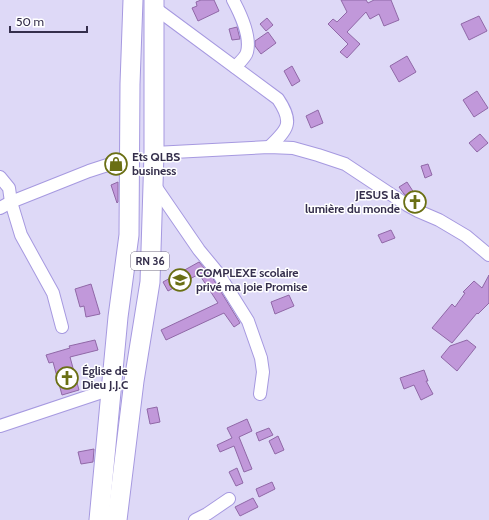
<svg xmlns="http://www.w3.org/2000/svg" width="489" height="520" font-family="Cabin,sans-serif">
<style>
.building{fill:#c198da;stroke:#9068a7}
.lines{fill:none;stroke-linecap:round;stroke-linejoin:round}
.street-casing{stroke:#a699e0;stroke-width:14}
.primary-casing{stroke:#a699e0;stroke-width:21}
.street{stroke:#fff;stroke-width:12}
.primary{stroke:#fff;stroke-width:19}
.labels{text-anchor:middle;stroke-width:3;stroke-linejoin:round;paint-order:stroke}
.shield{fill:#fff;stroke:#726d82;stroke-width:1}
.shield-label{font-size:11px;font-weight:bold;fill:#352f4c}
.poi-label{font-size:12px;font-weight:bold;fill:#352f4c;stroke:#fff;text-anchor:start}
</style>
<rect width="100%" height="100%" fill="#ded9f7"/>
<g class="building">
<path d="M201,0H214L219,11L198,21L192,8L197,6L196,2Z"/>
<path d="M341,0H366L368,3L374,0H391L399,20L384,26L379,14L370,19L366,12L347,32L360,44L347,58L340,52L348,44L328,24L333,19L337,22L347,12Z"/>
<path d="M479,16L487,31L469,40L461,24Z"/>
<path d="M267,18L273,25L266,31L260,24Z"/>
<path d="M237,27L240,39L232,40L229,29Z"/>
<path d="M268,32L276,43L261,54L255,46V41Z"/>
<path d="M407,56L416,72L399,82L390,66Z"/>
<path d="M292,66L300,81L292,86L284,71Z"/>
<path d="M477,91L488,108L474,117L463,100Z"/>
<path d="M318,110L323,123L311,128L306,116Z"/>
<path d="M480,134L488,143L477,152L469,143Z"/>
<path d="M428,164L432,175L425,178L421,166Z"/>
<path d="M118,182V202L117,203L111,185Z"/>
<path d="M407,182L420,202L419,203L404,194L399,187Z"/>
<path d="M391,230L395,238L382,243L378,235Z"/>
<path d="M199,262L212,277L240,323L234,327L224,313L166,340L161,330L218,303L199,274L168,291L163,282Z"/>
<path d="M489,275V303L478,314L477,313L452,343L432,328L452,304L455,307L465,293L463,292L474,281L482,288Z"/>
<path d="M91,284L100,314L86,317L84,306L80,307L75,289Z"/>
<path d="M289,295L294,306L275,314L271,302Z"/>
<path d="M95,340L98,350L70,357L79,390L62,395L53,362L49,363L46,355L70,348L69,346Z"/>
<path d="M467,340L476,347L457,371L441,357L450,346Z"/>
<path d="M424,370L428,381H426L433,394L421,400L414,385L404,389L400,378Z"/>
<path d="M157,407L160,422L150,424L147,409Z"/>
<path d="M247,419L252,431L239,437L252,469L244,472L234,446L220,452L217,445L232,438L227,428Z"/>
<path d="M269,428L273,435L259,441L256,433Z"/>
<path d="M278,436L284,450L275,454L269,441Z"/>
<path d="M94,449L93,462L81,464L78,452Z"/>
<path d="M237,468L243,483L236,486L229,472Z"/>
<path d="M272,482L275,489L259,497L256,489Z"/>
<path d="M253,498L258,507L240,516L235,507Z"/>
</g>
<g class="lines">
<g class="street-casing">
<g id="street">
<path d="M233,0C240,13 251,37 247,52C246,57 239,63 235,67"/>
<path d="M155,8L278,99C294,123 288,129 269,147"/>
<path d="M154,153L269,147L293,148L318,155L345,164L407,205L418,211L439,220L466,236L489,255"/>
<path d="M0,177L9,188L11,202L21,235L53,293L62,327"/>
<path d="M153,183L199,250L218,273L248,321L261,358L263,372L260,394"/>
<path d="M0,208L11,202L89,171L129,158"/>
<path d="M0,426L111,389"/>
<path d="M195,520L207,514L229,499"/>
</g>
</g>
<g class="primary-casing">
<g id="primary">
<path d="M99,520L118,317L129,235L130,84L133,0"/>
<path d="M117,520L134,381L150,282L154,153V0"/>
</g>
</g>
<use href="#street" class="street"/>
<use href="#primary" class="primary"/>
</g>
<defs>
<g id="shop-ring" transform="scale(1.15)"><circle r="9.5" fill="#fff" stroke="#6a6f14" stroke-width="1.5"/><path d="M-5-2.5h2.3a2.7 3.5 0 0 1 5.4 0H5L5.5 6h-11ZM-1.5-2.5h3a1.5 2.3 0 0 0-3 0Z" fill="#6a6f14"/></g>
<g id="church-ring" transform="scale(1.15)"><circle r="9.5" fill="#fff" stroke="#6a6f14" stroke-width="1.5"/><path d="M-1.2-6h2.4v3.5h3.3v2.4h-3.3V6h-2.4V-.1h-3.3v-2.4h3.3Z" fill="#6a6f14"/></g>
<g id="school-ring" transform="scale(1.15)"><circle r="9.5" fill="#fff" stroke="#6a6f14" stroke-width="1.5"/><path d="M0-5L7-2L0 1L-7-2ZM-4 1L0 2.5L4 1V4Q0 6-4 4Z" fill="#6a6f14"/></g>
</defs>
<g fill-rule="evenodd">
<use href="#shop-ring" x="116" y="164"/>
<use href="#church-ring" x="415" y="202"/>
<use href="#school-ring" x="180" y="280"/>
<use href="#church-ring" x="67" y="378"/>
</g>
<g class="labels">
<rect class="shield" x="131" y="252" width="38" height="18" rx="3"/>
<g class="shield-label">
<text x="150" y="265">RN 36</text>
</g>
<g class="poi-label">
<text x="132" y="161">Ets QLBS<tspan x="132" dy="14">business</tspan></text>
<text x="400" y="199" text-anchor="end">JESUS la<tspan x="400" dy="14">lumière du monde</tspan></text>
<text x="196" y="277">COMPLEXE scolaire<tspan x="196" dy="14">privé ma joie Promise</tspan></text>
<text x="82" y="375">Église de<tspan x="82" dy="14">Dieu J.J.C</tspan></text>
</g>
</g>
<path d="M10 26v6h77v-6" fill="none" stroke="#352f4c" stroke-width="2"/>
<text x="16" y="26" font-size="12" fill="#352f4c" stroke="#ffffff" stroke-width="3" paint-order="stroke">50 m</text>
</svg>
